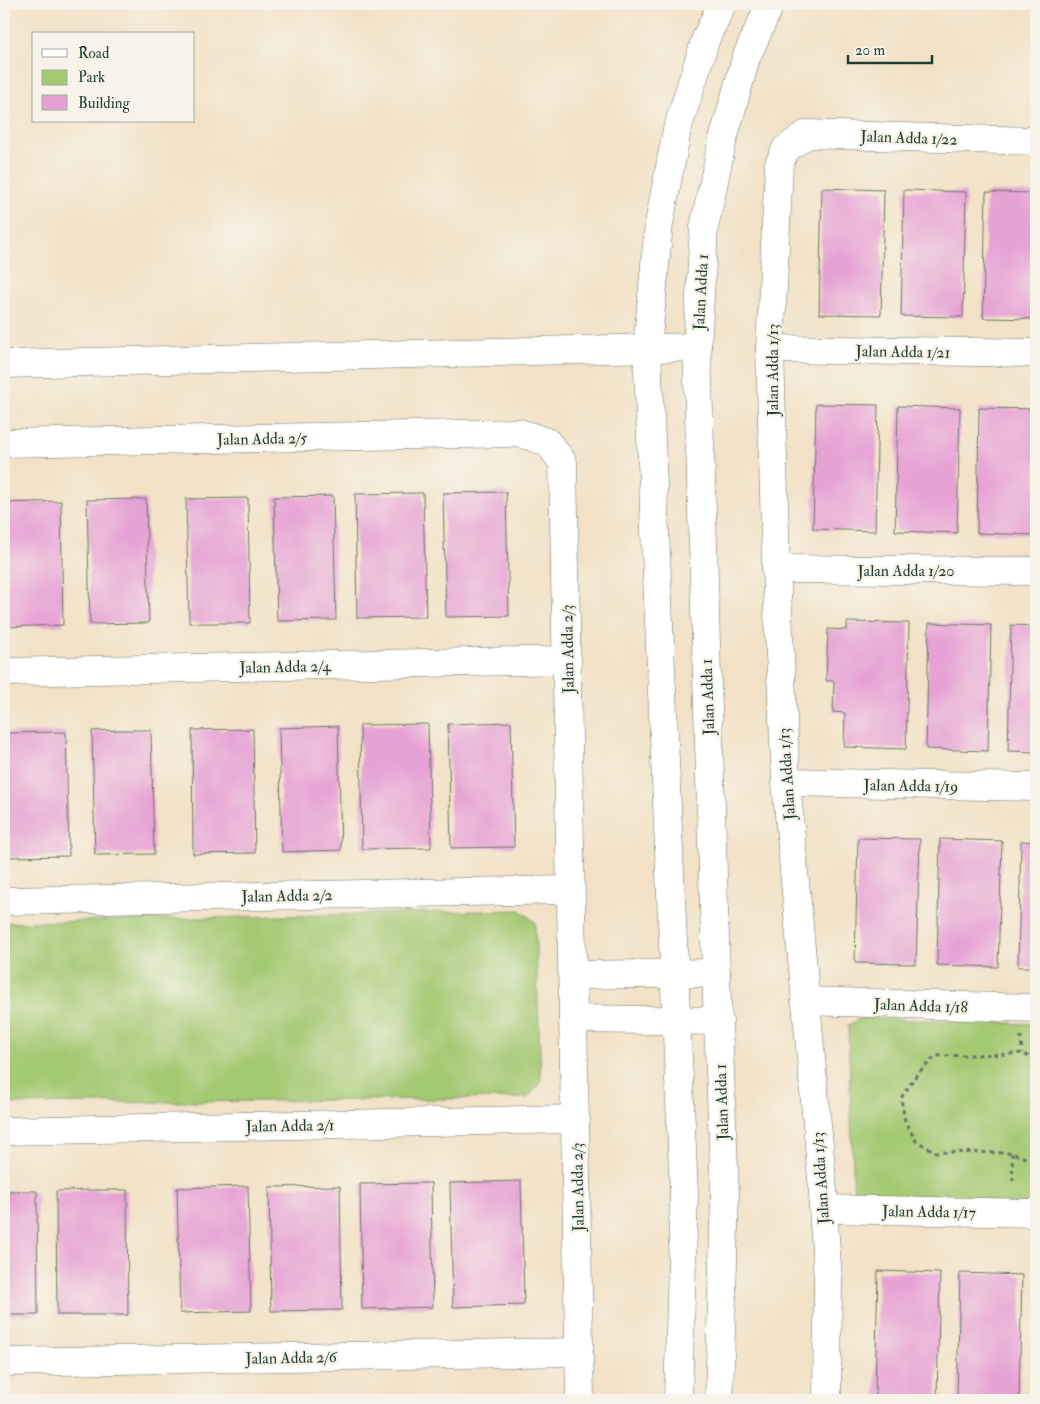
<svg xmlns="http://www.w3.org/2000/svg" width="1040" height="1404" font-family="'IM FELL Double Pica',serif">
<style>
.green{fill:#a4c973;stroke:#628354}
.building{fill:#e6a2d4}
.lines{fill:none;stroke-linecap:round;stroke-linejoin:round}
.minor-casing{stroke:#697667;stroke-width:29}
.tertiary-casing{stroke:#697667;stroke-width:29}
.path{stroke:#697667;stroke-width:3;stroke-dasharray:4 4;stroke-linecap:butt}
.minor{stroke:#fff;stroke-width:28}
.tertiary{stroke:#fff;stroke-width:28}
.labels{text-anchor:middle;stroke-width:4.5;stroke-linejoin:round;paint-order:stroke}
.street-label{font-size:16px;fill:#1f3d34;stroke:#f7f3e8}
</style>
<rect width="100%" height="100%" fill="#f7f3e8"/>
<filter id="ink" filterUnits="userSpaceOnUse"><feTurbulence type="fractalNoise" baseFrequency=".02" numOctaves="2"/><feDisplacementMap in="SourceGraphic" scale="10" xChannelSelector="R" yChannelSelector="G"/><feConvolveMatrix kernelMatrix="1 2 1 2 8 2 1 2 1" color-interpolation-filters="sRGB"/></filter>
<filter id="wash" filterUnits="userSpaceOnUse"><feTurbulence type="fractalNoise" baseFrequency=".0096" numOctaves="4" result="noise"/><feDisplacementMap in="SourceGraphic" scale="20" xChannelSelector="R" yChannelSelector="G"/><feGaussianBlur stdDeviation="1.12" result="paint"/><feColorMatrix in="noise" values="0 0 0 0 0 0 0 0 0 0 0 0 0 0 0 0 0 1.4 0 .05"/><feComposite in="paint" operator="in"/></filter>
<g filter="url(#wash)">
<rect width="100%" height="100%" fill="#f2e1c6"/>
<g class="green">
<path d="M520,910L535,922L541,1082L527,1098L4,1104V923Z"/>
<path d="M862,1018L1036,1024V1206L854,1202L848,1025Z"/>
</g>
<g id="blocks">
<g class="building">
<path d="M822,188L884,190L881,315L819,314Z"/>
<path d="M904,190L966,192L963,317L901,316Z"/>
<path d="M986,192L1036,193V319L983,318Z"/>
<path d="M816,404L878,405L875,531L813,529Z"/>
<path d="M898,406L960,408L957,533L895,531Z"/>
<path d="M979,408L1036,409V535L977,533Z"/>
<path d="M506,492L509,616L446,617L443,493Z"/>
<path d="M423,493L426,617L357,618L355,494Z"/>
<path d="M333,496L336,620L277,621L274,497Z"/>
<path d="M248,498L250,623H189L186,499Z"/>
<path d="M146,499L149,623L90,624L87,500Z"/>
<path d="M61,501L63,625L4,627V503Z"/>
<path d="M847,622L909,623L906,749L844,747L845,713L833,712L834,681H826L828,629L847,630Z"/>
<path d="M929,623L991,625L988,751L926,749Z"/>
<path d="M1011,625L1036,626V752L1008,751Z"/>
<path d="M511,722L514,847L451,848L448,724Z"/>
<path d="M428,724L431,848L362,849L360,725Z"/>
<path d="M338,726L341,850L282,852L279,728Z"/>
<path d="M253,729L255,853L193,854L192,730Z"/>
<path d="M122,730H151L154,854L95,855L92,731Z"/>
<path d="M66,732L69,856L9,857L6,733Z"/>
<path d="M858,838L920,839L916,964L855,963Z"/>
<path d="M940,839L1002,841L998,967L937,965Z"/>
<path d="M1021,841L1036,842V967H1018Z"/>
<path d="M521,1181L524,1305L453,1307L450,1183Z"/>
<path d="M431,1183L433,1307L362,1309L360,1184Z"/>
<path d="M248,1186L251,1311L180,1313L177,1188Z"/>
<path d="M340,1186L342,1310L271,1311L269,1187Z"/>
<path d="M93,1190H127L128,1315H57L56,1191Z"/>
<path d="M4,1191H37L38,1315H4Z"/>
<path d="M878,1271L940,1273L937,1398L875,1397Z"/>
<path d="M960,1273L1022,1275L1019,1400L957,1399Z"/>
</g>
</g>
</g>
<g filter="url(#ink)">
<use href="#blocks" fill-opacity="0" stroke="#697667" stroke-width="1"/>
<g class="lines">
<g class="minor-casing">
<g id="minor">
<path d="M770,349L1036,353"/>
<path d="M4,364L697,347"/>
<path d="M4,443L520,433L547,442L563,462L580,1400"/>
<path d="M776,569L1036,571"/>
<path d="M4,672L567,660"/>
<path d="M786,782L1036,787"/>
<path d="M4,901L570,890"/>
<path d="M573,975L716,973"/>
<path d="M805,1001L1036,1008"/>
<path d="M573,1019L719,1021"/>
<path d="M4,1131L576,1119"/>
<path d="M823,1209L1036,1213"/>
<path d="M4,1362L579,1352"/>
<path d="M827,1400L828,1279L823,1209V1190L786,782L776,569L770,349L779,164L786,149L807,134L1036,141"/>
</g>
</g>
<g class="tertiary-casing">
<g id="tertiary">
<path d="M678,1400L684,1194L647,348L659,224L677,130L706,38L722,4"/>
<path d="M719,1400L725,1194L716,973L697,347L704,228L722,143L746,58L770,4"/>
</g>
</g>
<g class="path">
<path d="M1021,1036L1022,1053"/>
<path d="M1036,1057L1031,1058L1022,1053L1012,1054L936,1056L917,1074L901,1098L905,1121L916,1141L936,1152L1012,1153L1036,1162"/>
<path d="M1012,1153L1013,1185"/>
</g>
<use href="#minor" class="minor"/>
<use href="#tertiary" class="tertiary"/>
</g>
</g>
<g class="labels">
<g class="street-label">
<text transform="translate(909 137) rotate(2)" y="6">Jalan Adda 1/22</text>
<text transform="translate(700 292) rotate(-87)" y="6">Jalan Adda 1</text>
<text transform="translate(903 351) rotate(1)" y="6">Jalan Adda 1/21</text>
<text transform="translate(772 370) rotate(-90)" y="6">Jalan Adda 1/13</text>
<text transform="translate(262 438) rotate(-1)" y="6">Jalan Adda 2/5</text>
<text x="906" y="576">Jalan Adda 1/20</text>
<text transform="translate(567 649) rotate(-91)" y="6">Jalan Adda 2/3</text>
<text transform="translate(285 666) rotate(-1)" y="6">Jalan Adda 2/4</text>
<text transform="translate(707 697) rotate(-92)" y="6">Jalan Adda 1</text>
<text transform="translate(786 774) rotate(-94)" y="6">Jalan Adda 1/13</text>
<text transform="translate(911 785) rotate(1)" y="6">Jalan Adda 1/19</text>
<text transform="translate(287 895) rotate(-1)" y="6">Jalan Adda 2/2</text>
<text transform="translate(921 1005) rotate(2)" y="6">Jalan Adda 1/18</text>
<text transform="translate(721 1102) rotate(-92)" y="6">Jalan Adda 1</text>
<text transform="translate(290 1125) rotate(-1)" y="6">Jalan Adda 2/1</text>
<text transform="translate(820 1178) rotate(-94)" y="6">Jalan Adda 1/13</text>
<text transform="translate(577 1187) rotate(-91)" y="6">Jalan Adda 2/3</text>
<text transform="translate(929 1211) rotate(1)" y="6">Jalan Adda 1/17</text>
<text transform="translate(291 1357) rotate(-1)" y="6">Jalan Adda 2/6</text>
</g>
</g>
<rect width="1040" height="1404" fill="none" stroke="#f7f3e8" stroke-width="20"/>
<rect x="32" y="32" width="162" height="90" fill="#f7f3e8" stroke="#a1aaa0"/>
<rect x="42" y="49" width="25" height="8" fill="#ffffff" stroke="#a1aaa0"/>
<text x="78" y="58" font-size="15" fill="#1f3d34">Road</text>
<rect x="42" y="70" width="25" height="15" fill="#a4c973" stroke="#a1aaa0"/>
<text x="78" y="82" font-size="15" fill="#1f3d34">Park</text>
<rect x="42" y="95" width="25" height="15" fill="#e6a2d4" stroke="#a1aaa0"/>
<text x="78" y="108" font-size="15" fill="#1f3d34">Building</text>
<path d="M848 55v8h84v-8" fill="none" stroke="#1f3d34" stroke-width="2.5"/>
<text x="855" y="55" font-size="15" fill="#1f3d34" stroke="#f7f3e8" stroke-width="4" paint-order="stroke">20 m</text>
</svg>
